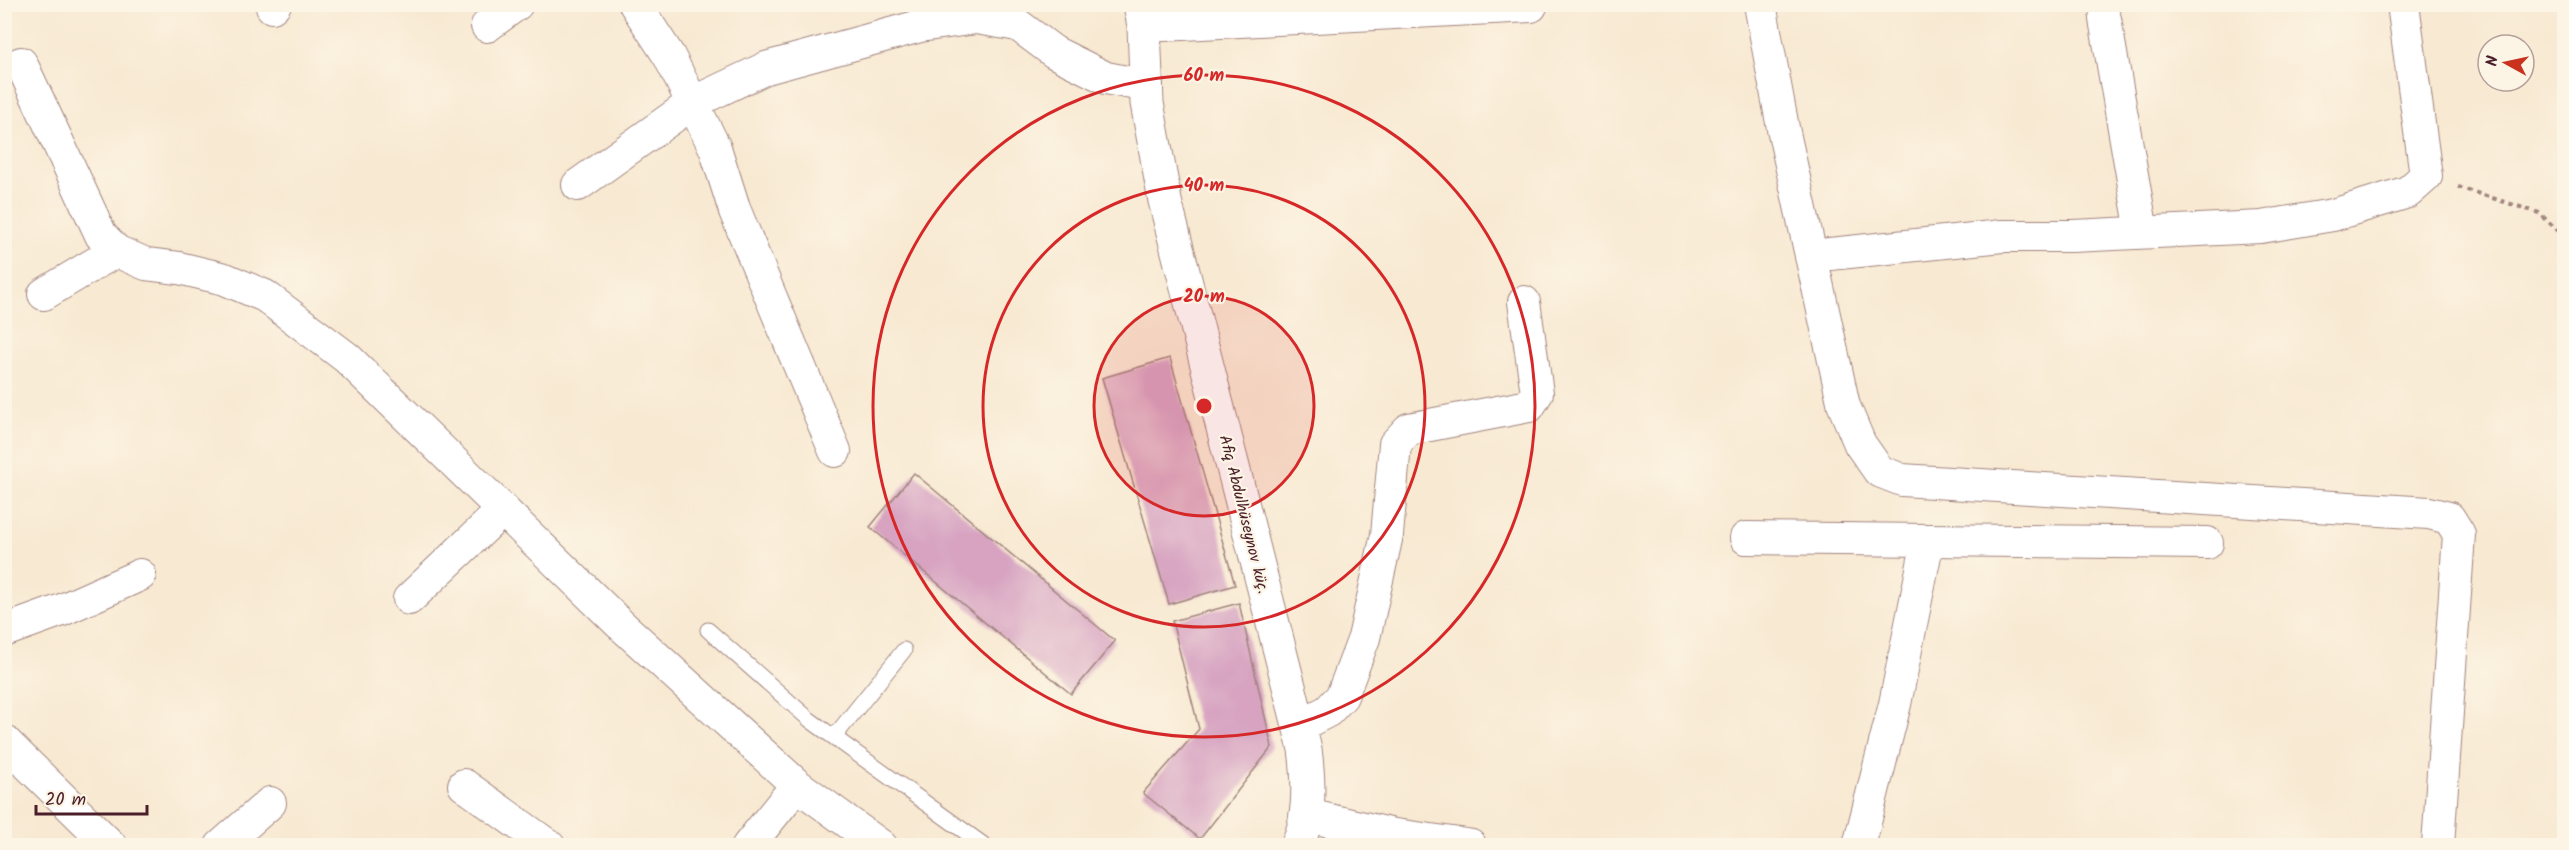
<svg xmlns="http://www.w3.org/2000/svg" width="2569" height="850" font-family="Kalam,sans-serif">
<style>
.building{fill:#d7a3c1}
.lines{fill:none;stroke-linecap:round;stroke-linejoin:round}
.service-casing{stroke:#a1847e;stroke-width:17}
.minor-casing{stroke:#a1847e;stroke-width:34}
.tertiary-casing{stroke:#a1847e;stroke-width:35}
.path{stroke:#a1847e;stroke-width:4;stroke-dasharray:4.5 4.5;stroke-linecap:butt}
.service{stroke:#fff;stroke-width:15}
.minor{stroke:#fff;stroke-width:32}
.tertiary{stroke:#fff;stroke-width:33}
.ring{fill:none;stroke:#d62828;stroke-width:3}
.labels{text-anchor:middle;stroke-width:4.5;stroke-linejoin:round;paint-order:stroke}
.street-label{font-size:16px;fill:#4a1f2b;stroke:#fcf5e5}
.centre{fill:#d62828;stroke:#fcf5e5;stroke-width:3}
.ring-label{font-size:18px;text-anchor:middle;font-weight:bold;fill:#d62828;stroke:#fcf5e5;stroke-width:4.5;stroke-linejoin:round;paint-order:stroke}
</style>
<rect width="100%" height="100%" fill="#fcf5e5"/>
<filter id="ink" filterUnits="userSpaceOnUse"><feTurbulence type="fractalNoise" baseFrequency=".0167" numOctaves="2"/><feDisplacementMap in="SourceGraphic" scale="12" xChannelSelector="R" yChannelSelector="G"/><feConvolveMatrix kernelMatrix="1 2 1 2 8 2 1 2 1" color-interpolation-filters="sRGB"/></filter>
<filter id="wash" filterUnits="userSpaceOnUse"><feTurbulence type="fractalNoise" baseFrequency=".008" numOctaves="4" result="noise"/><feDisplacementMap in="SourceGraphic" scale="24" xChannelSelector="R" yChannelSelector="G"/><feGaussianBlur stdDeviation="1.35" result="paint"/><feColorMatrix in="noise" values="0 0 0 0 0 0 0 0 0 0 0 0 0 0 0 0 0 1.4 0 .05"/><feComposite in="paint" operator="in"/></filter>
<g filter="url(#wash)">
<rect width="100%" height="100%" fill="#f8e9d2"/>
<g id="blocks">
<g class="building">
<path d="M1170,358L1235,585L1169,604L1102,378Z"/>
<path d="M914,473L1115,641L1071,694L870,527Z"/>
<path d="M1239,603L1272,747L1200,839L1143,793L1199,729L1172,621Z"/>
</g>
</g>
</g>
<g filter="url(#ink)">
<use href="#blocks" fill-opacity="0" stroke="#a1847e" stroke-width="1.5"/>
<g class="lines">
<g class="service-casing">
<g id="service">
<path d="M708,630L810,720L985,846"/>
<path d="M834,737L904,650"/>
</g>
</g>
<g class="minor-casing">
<g id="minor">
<path d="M635,4L669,56L715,148L735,211L835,451"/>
<path d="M1760,4L1783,128L1844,406L1860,444L1879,471L1902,480L2429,513L2449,518L2459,534L2438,846"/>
<path d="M272,7L275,4"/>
<path d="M2105,19L2142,232"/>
<path d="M487,26L517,4"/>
<path d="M1144,26L1531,6"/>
<path d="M21,63L101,235L116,251L146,264L179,268L225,279L265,296L347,358L620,624L797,785L881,846"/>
<path d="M578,185L694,102L766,68L920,26L976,18L1018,25L1054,52L1106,78L1147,86"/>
<path d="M1811,256L2002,236H2072L2261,227L2333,215L2408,192L2426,176L2403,4"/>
<path d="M44,294L116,251"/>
<path d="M1746,538L2207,543"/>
<path d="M409,599L503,510"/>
<path d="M4,631L62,610L140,575"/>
<path d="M1299,726L1328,711L1342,696L1364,638L1387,535L1395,444L1409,429L1529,406L1537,393L1524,302"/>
<path d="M4,741L111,846"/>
<path d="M464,785L549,846"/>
<path d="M221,846L270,803"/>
<path d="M748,846L797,785"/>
<path d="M1859,846L1895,704L1928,540"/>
</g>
</g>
<g class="tertiary-casing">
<g id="tertiary">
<path d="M1140,4L1144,26L1147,103L1165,201L1305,749C1309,780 1311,817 1297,846"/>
<path d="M1306,815L1392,835L1470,846"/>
</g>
</g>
<path class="path" d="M2458,187L2539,213L2564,236"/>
<use href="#service" class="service"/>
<use href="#minor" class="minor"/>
<use href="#tertiary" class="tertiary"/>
</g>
</g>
<circle cx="1204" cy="406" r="110" fill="#d62828" fill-opacity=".12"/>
<g class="ring">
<circle cx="1204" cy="406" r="110"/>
<circle cx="1204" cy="406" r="221"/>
<circle cx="1204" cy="406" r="331"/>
</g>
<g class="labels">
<g class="street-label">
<text transform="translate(1245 514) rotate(76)" y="6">Afiq Abdulhüseynov küç.</text>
</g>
</g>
<circle cx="1204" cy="406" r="9" class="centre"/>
<g class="ring-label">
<text x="1204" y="81">60 m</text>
<text x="1204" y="191">40 m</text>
<text x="1204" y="302">20 m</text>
</g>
<rect width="2569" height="850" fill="none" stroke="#fcf5e5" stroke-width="24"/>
<g transform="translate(2506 63) rotate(278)"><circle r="28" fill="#fcf5e5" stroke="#b59f9b" stroke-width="1.5"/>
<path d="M0-4.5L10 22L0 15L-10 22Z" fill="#c8321e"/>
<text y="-9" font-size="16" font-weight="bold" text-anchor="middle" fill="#4a1f2b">N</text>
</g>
<path d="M36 805v9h111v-9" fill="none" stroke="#4a1f2b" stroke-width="3"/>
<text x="45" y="805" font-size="18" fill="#4a1f2b" stroke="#fcf5e5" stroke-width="4.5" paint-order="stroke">20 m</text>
</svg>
